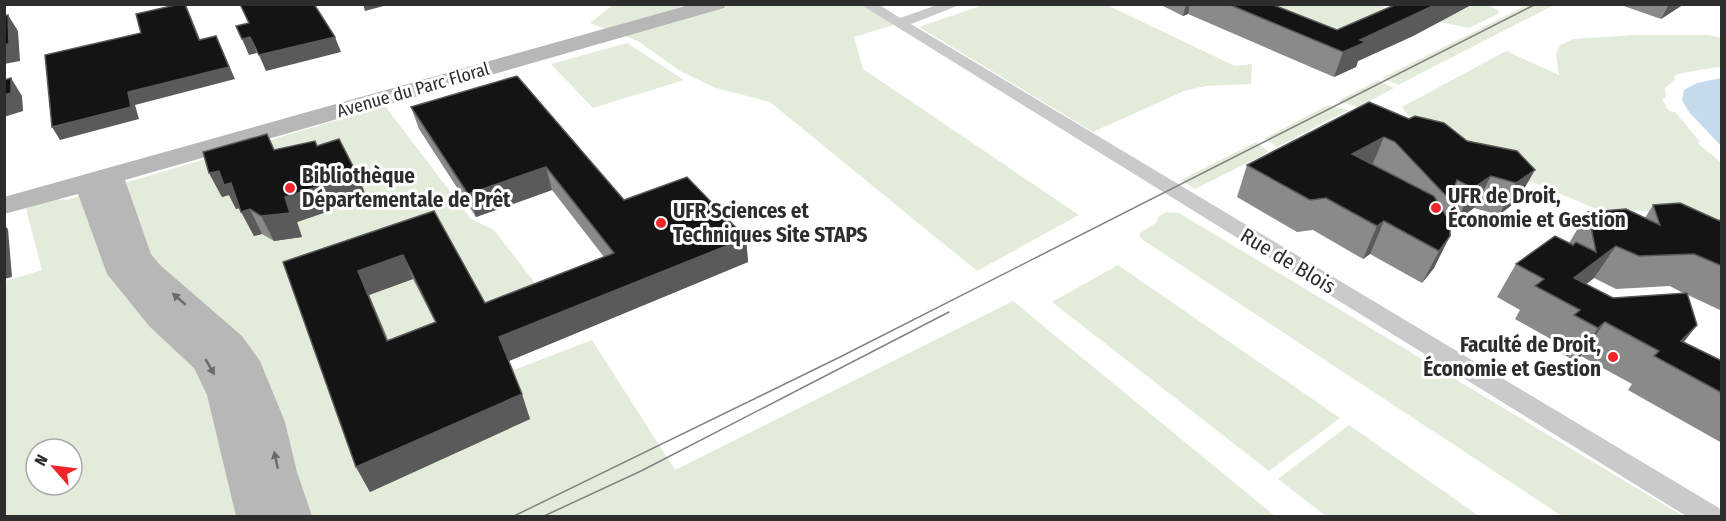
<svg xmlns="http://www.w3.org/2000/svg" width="1726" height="521" font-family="'Fira Sans Condensed',sans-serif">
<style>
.green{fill:#e3ecda;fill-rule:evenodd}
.water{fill:#c5dbed}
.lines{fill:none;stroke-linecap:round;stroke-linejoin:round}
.street{fill:#cacaca;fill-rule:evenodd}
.secondary{fill:#b7b7b7;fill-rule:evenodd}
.tram{stroke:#828282;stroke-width:1.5}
.wall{fill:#8a8a8a;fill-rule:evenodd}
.shaded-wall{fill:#5a5a5a}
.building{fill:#141414;stroke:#5a5a5a;stroke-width:1.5;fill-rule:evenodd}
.oneway{fill:#6b6b6b}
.poi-dot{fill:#ef2529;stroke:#fff;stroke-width:2}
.labels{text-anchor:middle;stroke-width:6;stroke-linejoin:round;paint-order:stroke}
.far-street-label{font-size:18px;fill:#2d2d2d;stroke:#fff}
.poi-label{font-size:21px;font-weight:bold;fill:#2d2d2d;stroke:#fff;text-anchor:start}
.street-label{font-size:21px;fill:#2d2d2d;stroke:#fff}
</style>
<rect width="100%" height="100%" fill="#fff"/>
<g class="green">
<path d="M1529,4L1554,5L1398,85L1382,78Z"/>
<path d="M613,5H867L900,23L854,37L863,69L1079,215L977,271L770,102L716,88L680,71L638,41L590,23Z"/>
<path d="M983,5H1107L1235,66L1252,64L1251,84L1205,86L1184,91L1093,132L919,27Z"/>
<path d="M1226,5H1379L1407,15L1341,44Z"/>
<path d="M1473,5H1488L1499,11L1498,14L1469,28L1430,20L1434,17L1443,20Z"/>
<path d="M1634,35H1709L1721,38V67C1711,68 1682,72 1674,76L1675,79L1665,88L1666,97L1662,99L1669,111L1675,112L1700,142L1698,143C1705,151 1714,155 1721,163V225L1679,213L1594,208L1424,137L1402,107L1506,51L1559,75L1556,54L1560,45L1574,39Z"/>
<path d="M627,43L684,80L593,108L551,64Z"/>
<path d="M1378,80L1394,88L1358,107L1338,101Z"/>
<path d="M1328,105L1348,110L1277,147L1265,138Z"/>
<path d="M385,106L471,219L494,230L542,292L483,317L514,370L592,340L675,470L1013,301L1275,516H5V281L42,270L26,209C38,199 53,199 67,200ZM36,449H72V485H36Z"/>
<path d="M1256,142L1269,152L1195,189L1181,180Z"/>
<path d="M1166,212L1179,213L1683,516H1562L1140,238V233L1157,222L1158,217Z"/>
<path d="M1118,265L1340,418L1269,471L1052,302Z"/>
<path d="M1349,425L1479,516H1326L1278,479Z"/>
</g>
<path class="water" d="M1721,78H1722L1721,146L1689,112L1682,100L1684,90L1697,83Z"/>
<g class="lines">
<path class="street" d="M860,4H878L900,18L940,4H962L911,24L1719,508L1722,516H1686Z"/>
<path class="secondary" d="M693,4H727L724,8L125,180L151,254L160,265L242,336L260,361L285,422L297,472L312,516H236L207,395L194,368L150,327L107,274L78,194L4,214V197Z"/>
<g class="tram">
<path d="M514,516L840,357L1536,4"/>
<path d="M544,516L641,471L949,312"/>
</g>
</g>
<g class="wall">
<path d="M1159,4H1271L1337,30L1397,4H1473L1413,36L1358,61L1356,67L1334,77L1188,14L1183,16Z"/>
<path d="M1618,4H1684L1661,19Z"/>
<path d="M411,107L624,200L746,238L748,262L508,361L530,419L370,492L356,467L283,262L434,211L485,303L604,257L552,190L476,217L419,129ZM413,279L435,322L388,340L369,295Z"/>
<path d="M1409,119L1467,141L1517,151V201L1499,215L1474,208L1457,220L1445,213L1450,222L1434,268L1422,283L1370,254L1363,259L1313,230L1297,232L1237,197L1247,165Z"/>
<path d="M317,146L357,174L367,198L297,222L302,237L274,241L262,234L254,236L240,208L236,209L229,195L222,197L209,173L275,150Z"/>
<path d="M1653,205L1719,220L1722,216V311L1688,295L1697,325L1684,342L1722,361V443L1628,390L1632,384L1581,356L1575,361L1552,348L1556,342L1515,319L1520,310L1497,297L1516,264L1569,243L1588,212L1645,218ZM1594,278L1616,289L1670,286L1683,293L1613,298L1586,284Z"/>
</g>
<g class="shaded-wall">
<path d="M185,4L190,15L205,52L199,40Z"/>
<path d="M363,4H391L365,11Z"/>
<path d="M1186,4H1190L1188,14L1183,16Z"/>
<path d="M1437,4H1473L1413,36L1358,61L1356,67L1334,77L1343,52L1360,40Z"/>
<path d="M1669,4H1684L1661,19Z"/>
<path d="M8,15L18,31L20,61L4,64V45Z"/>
<path d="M216,36L235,79L135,105L139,119L60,140L52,127L128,92Z"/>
<path d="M250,37L257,53L249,55L242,39Z"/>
<path d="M335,37L341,52L266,71L259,55Z"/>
<path d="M11,78L22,96L23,111L4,117V95Z"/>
<path d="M1384,137L1371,168L1352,154Z"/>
<path d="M546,167L552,190L476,217L468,194Z"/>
<path d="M1535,170L1517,201L1499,215L1516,183Z"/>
<path d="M219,171L231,183L243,207L236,209L229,195L222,197L209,173Z"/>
<path d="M357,174L367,198L297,222L302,237L274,241L261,216L285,197Z"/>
<path d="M1491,176L1474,208L1457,220L1473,188Z"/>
<path d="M250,209L262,234L254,236L241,212Z"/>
<path d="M1384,221L1370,254L1363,259L1377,226Z"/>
<path d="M4,225L8,229L12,277L4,279Z"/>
<path d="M1450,236L1434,268L1422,283L1439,251Z"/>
<path d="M746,238L748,262L507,362L499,337Z"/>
<path d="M1616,246L1594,278L1564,302L1574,278Z"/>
<path d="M403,255L413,279L369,295L399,365L358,271Z"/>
<path d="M1605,322L1581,356L1575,361L1598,328Z"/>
<path d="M1697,325L1671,358L1681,341Z"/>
<path d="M522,394L530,419L370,492L356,467Z"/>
</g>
<g class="building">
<path d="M180,4H185L199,40L216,36L229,67L128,92L131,107L52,127L45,55L141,33L136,14Z"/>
<path d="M240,4H314L335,37L259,55L250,37L242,39L236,26L249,23Z"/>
<path d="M1228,4H1271L1337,30L1397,4H1437L1360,40L1366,42L1343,52Z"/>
<path d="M8,15L9,44L4,45V16Z"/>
<path d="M517,76L624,200L687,177L746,238L499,337L522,394L356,467L283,262L434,211L485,303L614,253L546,167L468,194L411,107ZM403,255L436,322L387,341L358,271Z"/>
<path d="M11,78V93L4,95V80Z"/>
<path d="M1369,102L1409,119L1415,116L1444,123L1467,141L1517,151L1535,170L1516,183L1491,176L1473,188L1457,180L1450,200L1395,142L1384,137L1352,154L1434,196L1450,222V236L1439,251L1384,221L1377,226L1326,198L1310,200L1247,165Z"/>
<path d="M267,134L274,150L315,141L317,146L339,139L357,174L285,197L290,213L261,216L250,209L241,212L231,183L224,185L219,171L209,173L203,152Z"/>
<path d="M1680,203L1722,222V266L1694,254L1639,256L1616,246L1574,278L1613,298L1687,293L1697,325L1681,341L1722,361V393L1654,356L1659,351L1605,322L1598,328L1574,315L1580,310L1535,286L1544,279L1516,264L1555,236L1573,245L1576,242L1596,252L1588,212L1626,209L1660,225L1653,205Z"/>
</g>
<defs><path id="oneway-solid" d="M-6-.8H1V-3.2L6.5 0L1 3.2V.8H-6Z" transform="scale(1.5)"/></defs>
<g class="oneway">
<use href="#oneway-solid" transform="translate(179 299) rotate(-139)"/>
<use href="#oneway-solid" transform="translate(210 367) rotate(60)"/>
<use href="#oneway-solid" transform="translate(276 460) rotate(-102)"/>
</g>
<g class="poi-dot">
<circle cx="290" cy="188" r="6"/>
<circle cx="1436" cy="208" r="6"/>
<circle cx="661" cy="223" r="6"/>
<circle cx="1613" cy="357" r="6"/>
</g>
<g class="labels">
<g class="far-street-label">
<text transform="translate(413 90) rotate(-16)" y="6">Avenue du Parc Floral</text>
</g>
<g class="poi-label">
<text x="302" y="183">Bibliothèque<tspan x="302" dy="24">Départementale de Prêt</tspan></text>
<text x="1448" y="203">UFR de Droit,<tspan x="1448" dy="24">Économie et Gestion</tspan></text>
<text x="673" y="218">UFR Sciences et<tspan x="673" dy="24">Techniques Site STAPS</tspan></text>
<text x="1601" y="352" text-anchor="end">Faculté de Droit,<tspan x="1601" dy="24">Économie et Gestion</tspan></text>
</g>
<g class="street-label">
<text transform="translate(1288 261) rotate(31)" y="7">Rue de Blois</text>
</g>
</g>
<rect width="1726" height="521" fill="none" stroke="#2d2d2d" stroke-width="12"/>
<g transform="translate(54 467) rotate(298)"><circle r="28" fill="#ffffff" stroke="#ababab" stroke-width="1.5"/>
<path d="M0-4.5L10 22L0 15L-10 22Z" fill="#ef2529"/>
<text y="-9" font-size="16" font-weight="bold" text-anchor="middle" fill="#2d2d2d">N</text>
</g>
</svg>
